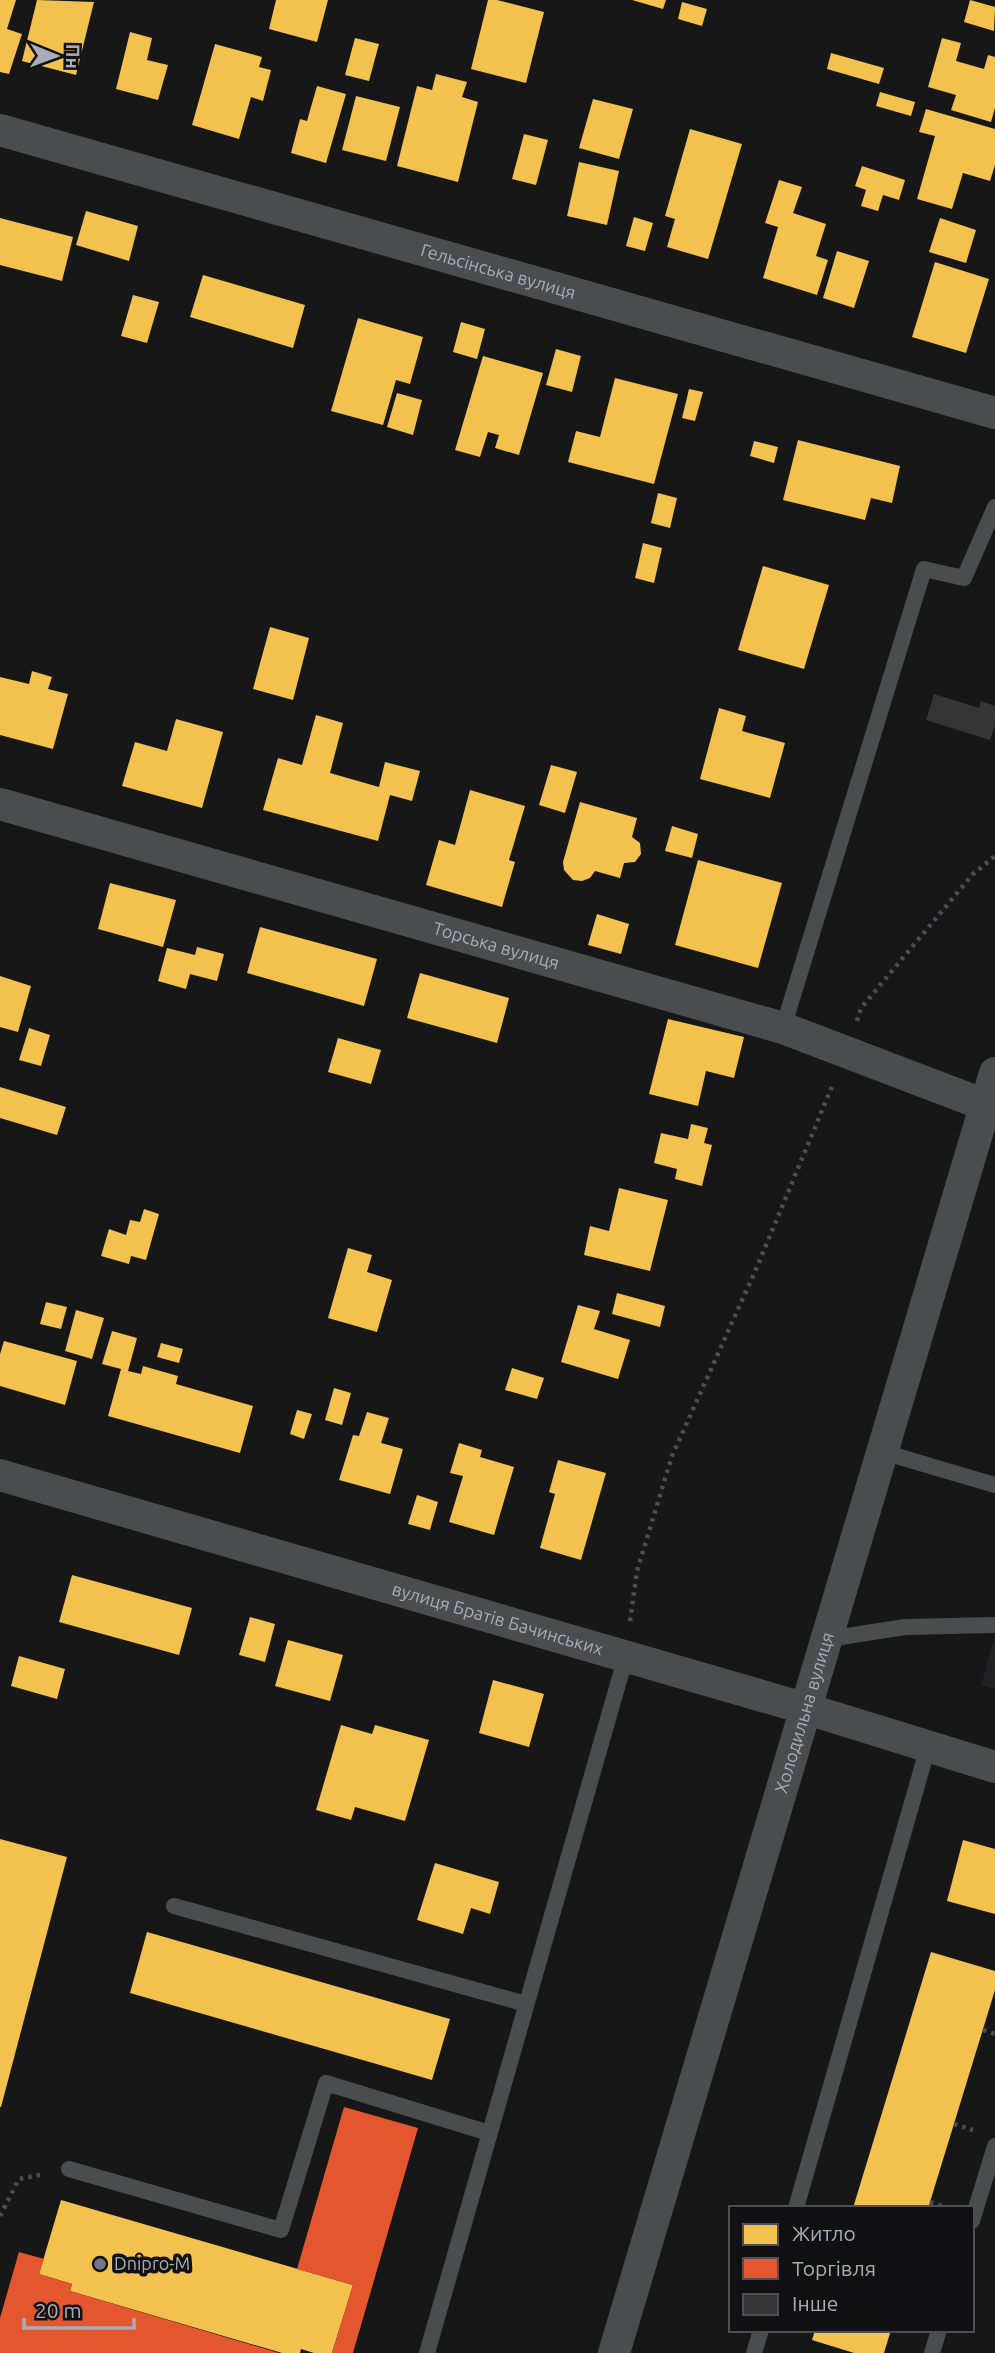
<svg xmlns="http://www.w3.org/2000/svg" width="995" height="2353" font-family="Ubuntu,sans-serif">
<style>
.built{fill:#212123}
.homes{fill:#f2c14e}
.shops{fill:#e4572e}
.building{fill:#353536}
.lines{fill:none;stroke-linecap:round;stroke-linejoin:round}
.path{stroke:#4d4e52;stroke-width:4.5;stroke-dasharray:3.5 5;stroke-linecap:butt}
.lane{stroke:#4b4c50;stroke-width:16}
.street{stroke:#4b4c50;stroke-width:32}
.poi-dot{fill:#757880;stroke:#111113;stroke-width:2.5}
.labels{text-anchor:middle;stroke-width:7;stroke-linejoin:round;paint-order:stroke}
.street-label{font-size:18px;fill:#a8adb8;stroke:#111113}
.poi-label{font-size:18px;fill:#a8adb8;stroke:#111113;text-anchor:start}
</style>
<rect width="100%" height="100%" fill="#171717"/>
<path class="built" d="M995,1636V1689L981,1685Z"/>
<g class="homes">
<path d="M0,0H16L7,29L22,34L9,74L0,72Z"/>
<path d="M37,0L94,2L76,75L22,61Z"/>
<path d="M276,0H328L317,42L269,29Z"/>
<path d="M488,0H497L544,12L526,83L471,69Z"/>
<path d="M632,0H666L663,9Z"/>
<path d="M970,0L995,7L994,31L964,22Z"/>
<path d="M682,2L707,9L702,26L678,19Z"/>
<path d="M130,32L152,38L147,60L168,65L158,100L116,89Z"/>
<path d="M355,38L379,44L369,81L345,75Z"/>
<path d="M942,38L961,43L956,61L984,69L988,55L995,57V108L991,122L951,110L956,95L928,87Z"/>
<path d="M215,44L262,57L259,67L271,70L263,101L251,97L239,139L192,125Z"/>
<path d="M831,53L884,68L879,84L827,69Z"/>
<path d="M436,74L467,82L462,97L478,102L458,182L397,166L417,86L432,90Z"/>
<path d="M317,86L346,94L326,163L291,153L300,119L307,121Z"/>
<path d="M880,92L915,102L911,116L876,106Z"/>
<path d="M356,96L400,107L386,161L342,150Z"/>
<path d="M593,99L633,109L619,159L579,148Z"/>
<path d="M926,109L995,129V165L990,181L963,173L952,209L917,199L935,136L919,132Z"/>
<path d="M690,129L742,144L708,259L667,247L675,219L665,216Z"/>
<path d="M524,134L548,140L536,185L512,179Z"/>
<path d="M579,162L619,171L607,225L567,216Z"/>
<path d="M862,166L905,180L899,200L883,195L878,211L861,206L866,190L855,186Z"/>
<path d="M779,180L802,187L793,213L826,224L816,256L828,260L817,295L763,278L778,227L765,223Z"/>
<path d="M86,211L138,226L129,261L76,245Z"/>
<path d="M634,217L653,223L645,251L626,246Z"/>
<path d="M0,218L73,237L62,281L0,265Z"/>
<path d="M940,218L976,230L966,263L929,252Z"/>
<path d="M837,251L869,261L854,308L823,298Z"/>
<path d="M935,262L989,279L966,353L912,337Z"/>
<path d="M203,275L305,305L293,348L190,317Z"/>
<path d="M133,295L159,302L147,343L121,336Z"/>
<path d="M358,318L423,337L410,384L396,380L383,425L331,411Z"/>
<path d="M461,322L485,329L477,359L453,352Z"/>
<path d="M556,349L581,356L572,392L546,385Z"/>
<path d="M483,356L543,373L519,455L495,448L499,435L488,432L480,457L455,450Z"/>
<path d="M615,378L678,394L654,484L568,462L576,431L600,437Z"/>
<path d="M689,389L703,392L695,421L682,418Z"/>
<path d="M397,393L422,400L413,435L387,427Z"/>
<path d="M798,440L900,466L892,503L871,498L865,520L783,500Z"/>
<path d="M754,441L778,447L774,463L750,456Z"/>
<path d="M658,493L677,498L670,528L651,523Z"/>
<path d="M643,543L662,548L654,583L635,578Z"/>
<path d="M763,566L829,585L804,669L738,650Z"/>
<path d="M270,627L309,638L293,700L253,689Z"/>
<path d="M32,671L52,677L48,689L68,694L53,749L0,735V677L29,684Z"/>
<path d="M719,708L746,716L742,731L785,743L770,798L700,779Z"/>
<path d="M316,715L343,723L330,773L379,787L385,762L420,771L412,801L390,795L378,841L263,810L278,758L302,765Z"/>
<path d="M176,719L223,732L202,808L122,786L135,742L167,751Z"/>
<path d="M551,765L577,772L565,813L539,805Z"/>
<path d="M470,790L525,806L509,860L515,862L502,907L426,885L439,840L455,845Z"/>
<path d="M580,802L637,818L632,837L640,843L641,854L635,862L624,863L620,878L595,871L590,878L582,881L573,880L564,870L563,862Z"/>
<path d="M672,826L698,834L692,858L665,851Z"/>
<path d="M698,860L782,883L758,968L675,945Z"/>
<path d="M110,883L176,900L163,947L98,929Z"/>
<path d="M597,914L629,924L621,954L588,945Z"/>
<path d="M260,927L377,959L364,1006L247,973Z"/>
<path d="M197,947L224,954L217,981L190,974L186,989L158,981L167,948L195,955Z"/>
<path d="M420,973L509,998L497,1043L407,1018Z"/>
<path d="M0,976L31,986L18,1032L0,1027Z"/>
<path d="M668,1019L744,1037L734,1078L706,1071L698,1106L649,1094Z"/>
<path d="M29,1028L50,1035L41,1066L19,1060Z"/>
<path d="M338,1038L381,1050L371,1084L328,1072Z"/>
<path d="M0,1087L66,1107L57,1135L0,1118Z"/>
<path d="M691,1124L708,1128L704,1143L712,1145L702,1186L675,1179L677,1169L654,1163L661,1133L688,1139Z"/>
<path d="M619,1188L668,1200L650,1271L584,1255L590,1226L609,1231Z"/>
<path d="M144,1209L159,1214L146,1260L131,1256L129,1264L101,1256L109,1229L126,1235L130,1220L140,1222Z"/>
<path d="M348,1248L372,1255L367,1272L392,1280L377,1332L328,1318Z"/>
<path d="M617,1293L665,1306L660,1327L612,1314Z"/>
<path d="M46,1302L67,1307L61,1329L40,1324Z"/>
<path d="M578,1305L600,1311L594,1329L630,1340L618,1379L561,1362Z"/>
<path d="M76,1310L104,1318L92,1359L65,1351Z"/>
<path d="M112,1331L137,1338L128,1371L141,1374L143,1366L178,1376L176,1384L253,1406L240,1453L108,1416L121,1369L102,1364Z"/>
<path d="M4,1341L77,1361L65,1405L0,1386V1354Z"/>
<path d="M161,1343L183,1349L179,1363L157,1357Z"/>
<path d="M512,1368L544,1378L537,1399L505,1390Z"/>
<path d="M334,1388L351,1393L342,1425L325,1420Z"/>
<path d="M297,1410L312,1414L304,1439L290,1434Z"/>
<path d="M367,1412L389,1418L381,1443L403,1449L390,1494L339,1480L353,1435L359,1436Z"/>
<path d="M459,1443L482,1450L480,1457L514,1467L494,1535L449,1522L463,1476L450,1473Z"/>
<path d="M558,1460L606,1473L581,1560L540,1548L555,1494L549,1492Z"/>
<path d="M417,1495L438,1502L430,1530L408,1524Z"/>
<path d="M72,1575L192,1608L179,1655L59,1622Z"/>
<path d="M250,1617L275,1624L265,1662L239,1655Z"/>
<path d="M288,1640L343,1655L330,1701L275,1686Z"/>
<path d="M19,1656L65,1669L57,1699L11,1686Z"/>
<path d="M493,1680L544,1694L529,1747L479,1733Z"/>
<path d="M341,1725L372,1734L375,1725L429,1740L405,1821L355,1807L351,1820L316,1810Z"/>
<path d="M0,1839L67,1857L1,2107H0Z"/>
<path d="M963,1840L995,1849V1914L947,1901Z"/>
<path d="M435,1863L499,1882L490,1914L471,1908L463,1934L417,1920Z"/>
<path d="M147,1932L450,2019L432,2080L130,1993Z"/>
<path d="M931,1952L995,1971V1990L930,2202L929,2208H853Z"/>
<path d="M61,2200L353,2285L332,2353H314L301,2349L300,2353H282L70,2291L72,2284L39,2274Z"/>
<path d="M815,2330H891L884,2353H854L812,2340Z"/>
</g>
<g class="shops">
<path d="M344,2107L418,2128L353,2353H332L353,2285L297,2269Z"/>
<path d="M19,2252L44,2259L39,2274L72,2284L70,2291L279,2353H0V2318Z"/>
</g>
<path class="building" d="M934,694L979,708L981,701L995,706V725L990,740L926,720Z"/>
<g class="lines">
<g class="path">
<path d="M857,1021L861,1008L973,874L995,856"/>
<path d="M630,1621L637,1571L672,1456L757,1267L833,1084"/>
<path d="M983,2030L995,2034"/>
<path d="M954,2124L973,2130"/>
<path d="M930,2202L948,2208"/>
<path d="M0,2216L19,2179L45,2174"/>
</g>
<g class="lane">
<path d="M783,1028L924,569L964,578L995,507"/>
<path d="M883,1452L995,1485"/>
<path d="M828,1639L905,1627L995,1625"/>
<path d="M174,1906L526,2004"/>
<path d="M69,2169L281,2230L326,2083L489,2133"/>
<path d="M796,2208L928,1747"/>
<path d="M972,2221L995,2146"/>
<path d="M427,2353L626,1656"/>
<path d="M754,2353L761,2330"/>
<path d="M932,2353L939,2330"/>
</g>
<g class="street">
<path id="s1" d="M0,130L995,413"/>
<path id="s2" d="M0,804L783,1028L985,1105"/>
<path id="s3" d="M0,1475L807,1709L995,1767"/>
<path id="s4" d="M614,2353L995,1073"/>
</g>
</g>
<circle class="poi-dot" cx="100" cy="2264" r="7"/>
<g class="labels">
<g class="street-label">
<text dy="6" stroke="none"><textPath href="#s1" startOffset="518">Гельсінська вулиця</textPath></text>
<text dy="6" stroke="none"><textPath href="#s2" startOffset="516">Торська вулиця</textPath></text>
<text dy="6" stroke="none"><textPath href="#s3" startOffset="518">вулиця Братів Бачинських</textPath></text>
<text dy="6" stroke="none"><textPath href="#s4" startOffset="668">Холодильна вулиця</textPath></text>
</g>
<g class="poi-label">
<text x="114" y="2270">Dnipro-M</text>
</g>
</g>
<rect x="729" y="2206" width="245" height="126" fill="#111113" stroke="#4d4f55" stroke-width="2"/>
<rect x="743" y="2224" width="35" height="21" fill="#f2c14e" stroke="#4d4f55" stroke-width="2"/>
<text x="792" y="2241" font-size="21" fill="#a8adb8">Житло</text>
<rect x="743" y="2258" width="35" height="21" fill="#e4572e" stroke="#4d4f55" stroke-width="2"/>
<text x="792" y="2276" font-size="21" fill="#a8adb8">Торгівля</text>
<rect x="743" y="2294" width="35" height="21" fill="#353536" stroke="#4d4f55" stroke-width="2"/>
<text x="792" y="2311" font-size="21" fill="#a8adb8">Інше</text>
<g transform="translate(56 56) rotate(91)" stroke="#111113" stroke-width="5" paint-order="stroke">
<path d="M0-5L12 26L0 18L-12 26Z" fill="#a8adb8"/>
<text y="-10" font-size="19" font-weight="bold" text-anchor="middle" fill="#a8adb8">Пн</text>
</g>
<path d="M24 2318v10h110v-10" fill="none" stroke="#a8adb8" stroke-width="3.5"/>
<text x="35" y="2318" font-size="21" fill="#a8adb8" stroke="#111113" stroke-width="5" paint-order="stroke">20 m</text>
</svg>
